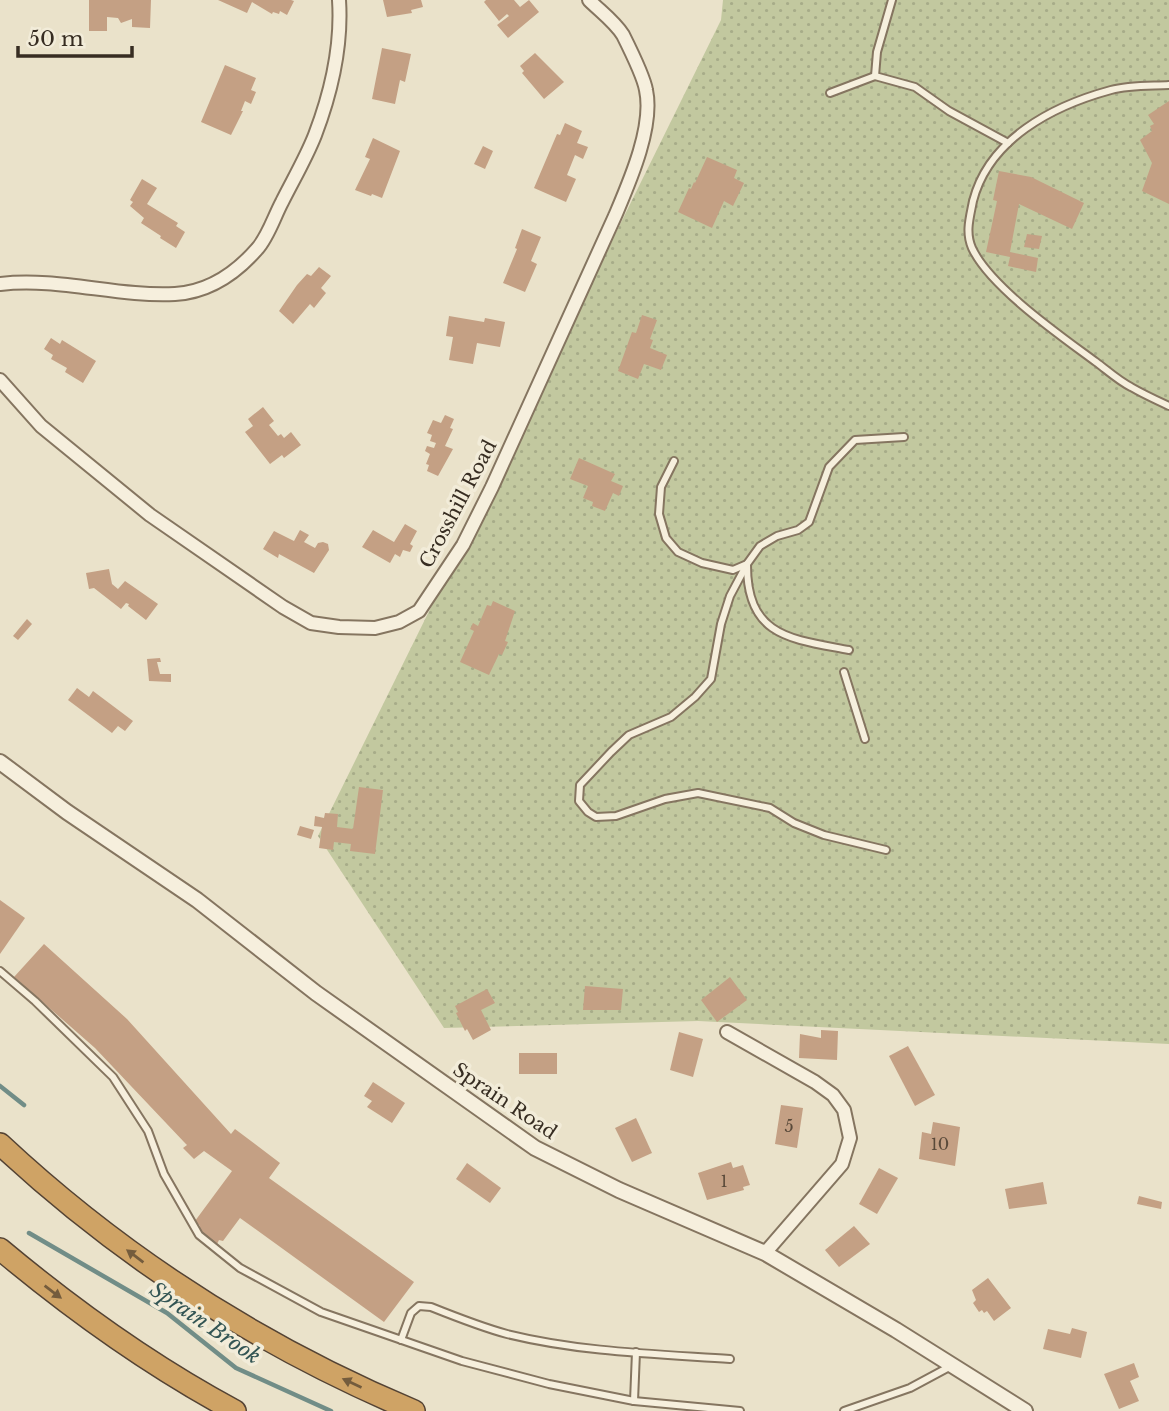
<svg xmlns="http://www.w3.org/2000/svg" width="1169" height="1411" font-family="'Libre Baskerville',serif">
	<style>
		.grass { fill: url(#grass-dots) }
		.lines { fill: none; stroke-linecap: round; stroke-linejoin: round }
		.stream { stroke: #718d87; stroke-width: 4.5 }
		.building { fill: #c4a084 }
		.service-casing { stroke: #857560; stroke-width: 10 }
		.minor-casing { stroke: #857560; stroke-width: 16 }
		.tertiary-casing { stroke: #857560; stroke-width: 18 }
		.motorway-casing { stroke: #544334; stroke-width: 24 }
		.service { stroke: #f6efdd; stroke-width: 6 }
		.minor { stroke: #f6efdd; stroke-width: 12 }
		.tertiary { stroke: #f6efdd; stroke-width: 14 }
		.motorway { stroke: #cfa365; stroke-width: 21 }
		.oneway { fill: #745c3d }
		.labels { text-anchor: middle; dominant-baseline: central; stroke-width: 7; stroke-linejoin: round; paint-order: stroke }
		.number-label { font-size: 16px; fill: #5a4a3a }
		.street-label { font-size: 19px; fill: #372d22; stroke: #f2ecd9 }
		.water-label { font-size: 21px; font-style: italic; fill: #335554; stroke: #f2ecd9 }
	</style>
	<defs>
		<pattern id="grass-dots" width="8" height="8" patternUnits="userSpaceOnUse" patternTransform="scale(1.75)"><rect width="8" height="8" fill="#c2c89f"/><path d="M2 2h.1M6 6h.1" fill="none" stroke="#a7ac89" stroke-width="1.8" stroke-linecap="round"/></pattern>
	</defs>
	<rect width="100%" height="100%" fill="#eae2ca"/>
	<polygon class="grass" points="723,0 1169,0 1169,1044 698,1021 444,1028 318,836 721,20"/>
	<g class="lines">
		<g class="stream">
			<polyline points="0,1086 24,1105"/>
			<polyline points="29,1233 167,1313 236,1368 331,1411"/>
		</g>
	</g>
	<g class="building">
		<polygon points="89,0 151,0 150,28 132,27 132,19 121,23 118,18 107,17 107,31 89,31"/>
		<polygon points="218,0 291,0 294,1 287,15 280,11 279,14 273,12 272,14 252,2 247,13"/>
		<polygon points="383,0 421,0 423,7 411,10 412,13 387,17"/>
		<polygon points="486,0 514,0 520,7 529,0 539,12 508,38 497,25 509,16 507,14 499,21 484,2"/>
		<polygon points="382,48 411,54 405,82 400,80 395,104 372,99"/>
		<polygon points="535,53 564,82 544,99 522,73 524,71 520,66"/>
		<polygon points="225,65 256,78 251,90 256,92 251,104 245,101 241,111 243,111 231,135 201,122"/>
		<polygon points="1169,101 1169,204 1142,191 1152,163 1140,140 1152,131 1150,126 1154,124 1148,115"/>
		<polygon points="565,123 582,131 577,143 588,147 583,159 575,155 567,175 576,179 566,202 534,188 557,134 560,135"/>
		<polygon points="373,138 400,151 382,198 372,194 371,196 355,190 370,159 365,157"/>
		<polygon points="483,146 493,151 485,169 474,164"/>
		<polygon points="707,157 737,170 734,178 744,183 733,206 724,201 712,228 678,212 689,188 691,189 694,182 695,183"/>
		<polygon points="999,171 1031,177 1084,203 1072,229 1019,204 1010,252 1038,258 1036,272 1008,266 1010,257 986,252 997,201 993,200"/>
		<polygon points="142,179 157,188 147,204 178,223 176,226 185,232 176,248 160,238 161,236 141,223 144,218 130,206 133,202 130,200"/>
		<polygon points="522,229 541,237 531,261 537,264 525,292 503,283 517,249 515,248"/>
		<polygon points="1027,234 1042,236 1039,249 1024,247"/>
		<polygon points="319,267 331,276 321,288 326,293 314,308 310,304 293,324 279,311 297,285 307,274 311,276"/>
		<polygon points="642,315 657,320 650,339 653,340 650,348 667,355 661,370 644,364 638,379 618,371 632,332 636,333"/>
		<polygon points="449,316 484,322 485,318 505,322 500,347 477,343 473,364 449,360 453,337 446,336"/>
		<polygon points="51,338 60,344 62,340 96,361 83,383 65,372 67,368 51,359 53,355 44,349"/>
		<polygon points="263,407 274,421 269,425 278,436 281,434 284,438 291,432 301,445 284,458 282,455 270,464 245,432 253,426 248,419"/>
		<polygon points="445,415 454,419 450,428 453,429 445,446 453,449 438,476 427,471 429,465 426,464 430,454 425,451 427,446 434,448 436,443 430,441 432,435 427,433 433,420 441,423"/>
		<polygon points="579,458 615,474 611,481 623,486 619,496 613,493 605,511 592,506 593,502 583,498 588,486 570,479"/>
		<polygon points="405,524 417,531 410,544 413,546 410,552 403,550 400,557 395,554 390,563 362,547 373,530 394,542"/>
		<polygon points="300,530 309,535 304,542 315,548 318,543 323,542 328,544 329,550 314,573 279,554 278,558 263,549 274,531 294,541"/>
		<polygon points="109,569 112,584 118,589 125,581 158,604 146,620 128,606 129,604 126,603 121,609 94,588 89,589 86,573"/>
		<polygon points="493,601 515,611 505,641 508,642 502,655 499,654 489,675 460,662 474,631 470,629 473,623 478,626 487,605 491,606"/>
		<polygon points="27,619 32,624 18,640 13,636"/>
		<polygon points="160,658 161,662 157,662 160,674 171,674 171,682 149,681 147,659"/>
		<polygon points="77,688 89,697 93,691 133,721 125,731 118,726 112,733 68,700"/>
		<polygon points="359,787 383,790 375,854 350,851 351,844 334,842 333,850 319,848 322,827 314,826 315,816 324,818 325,813 338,814 337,827 353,829"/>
		<polygon points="300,826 314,830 311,839 297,835"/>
		<polygon points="0,900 25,918 0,954"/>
		<polygon points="44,944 127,1019 231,1134 235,1129 280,1163 269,1178 414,1282 384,1322 240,1218 223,1241 219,1240 217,1244 198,1230 200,1226 195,1221 232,1171 204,1151 194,1159 183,1148 187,1145 184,1142 95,1048 14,977"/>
		<polygon points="730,977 747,1000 717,1022 701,1000"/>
		<polygon points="585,986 623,989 621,1010 583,1010"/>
		<polygon points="487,989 495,1003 481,1010 491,1030 473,1040 467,1029 465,1031 456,1013 458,1012 455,1006"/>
		<polygon points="821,1030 838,1031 837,1060 799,1058 800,1034 821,1038"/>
		<polygon points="679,1032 703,1039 693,1077 670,1070"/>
		<polygon points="908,1046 935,1095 915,1106 889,1056"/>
		<rect x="519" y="1053" width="38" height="21"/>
		<polygon points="373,1082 405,1103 392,1123 367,1107 372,1101 364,1096"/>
		<polygon points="781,1105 803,1108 797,1148 775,1144"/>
		<polygon points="636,1118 652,1153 632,1162 615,1128"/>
		<polygon points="933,1122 960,1127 955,1166 919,1159 922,1132 931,1134"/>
		<polygon points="731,1162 733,1168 743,1165 750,1185 743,1187 744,1190 707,1200 698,1173"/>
		<polygon points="467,1163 501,1188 490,1203 456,1179"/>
		<polygon points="879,1168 898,1178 877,1214 859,1204"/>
		<polygon points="1043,1182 1047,1204 1009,1209 1005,1189"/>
		<polygon points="1139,1196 1162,1202 1161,1209 1137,1204"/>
		<polygon points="854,1226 870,1244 839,1267 825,1250"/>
		<polygon points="988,1278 1011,1308 994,1321 987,1311 984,1313 982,1310 979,1312 973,1303 976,1300 972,1290"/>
		<polygon points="1072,1328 1087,1332 1081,1358 1043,1349 1048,1329 1070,1334"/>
		<polygon points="1134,1363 1139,1377 1130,1381 1139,1401 1119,1409 1104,1374"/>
	</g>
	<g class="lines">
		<defs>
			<g id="service">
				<polyline points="892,0 877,52 875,76 915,87 949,111 1008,143"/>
				<path d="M1169,85C1150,86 1129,85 1111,90C1052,106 989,139 973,201C970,217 965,232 972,248C990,287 1061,336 1096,362C1108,371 1119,381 1131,387C1143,394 1156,400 1169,406"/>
				<polyline points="830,93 875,76"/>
				<polyline points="674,461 661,487 659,514 666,538 678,552 702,563 733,570 747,564 760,546 777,536 798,530 809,522 829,467 855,440 904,437"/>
				<polyline points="747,564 730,596 721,624 711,679 695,697 671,717 629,735 611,752 580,785 579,801 588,812 596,817 616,816 665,799 698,793 770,808 794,823 824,835 886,850"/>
				<path d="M747,565C747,637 791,639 849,650"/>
				<polyline points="844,672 865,739"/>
				<polyline points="0,971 35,1001 113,1077 148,1131 164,1174 199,1235 240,1268 321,1312 462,1361 549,1384 634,1401 740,1411"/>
				<path d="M401,1340L411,1313L419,1306L431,1307C456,1317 481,1327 507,1334C580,1352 656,1354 730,1359"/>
				<polyline points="634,1401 636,1352"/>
				<polyline points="844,1411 910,1388 951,1366"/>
			</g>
			<g id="minor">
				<path d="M0,284C58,277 117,297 175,294C208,292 236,273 257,249C268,237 274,217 282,202C293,180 306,158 315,135C331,93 342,45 339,0"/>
				<path d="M0,380L41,426L150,515L283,607L311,623L339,627L375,628L399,622L419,611L463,545L492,487L615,216C629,183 654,127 646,90C644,78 629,47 623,35C615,22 600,11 589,0"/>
				<polyline points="727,1032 815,1082 833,1095 844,1110 850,1138 842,1164 765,1253"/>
			</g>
			<polyline id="tertiary" points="0,762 67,812 197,900 316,993 535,1148 619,1190 765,1253 896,1330 1025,1411"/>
			<g id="motorway">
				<path d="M0,1144C121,1257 262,1347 414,1411"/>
				<path d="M0,1249C73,1310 151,1366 235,1411"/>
			</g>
		</defs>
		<use href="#service" class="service-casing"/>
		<use href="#minor" class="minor-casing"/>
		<use href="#tertiary" class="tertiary-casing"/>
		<use href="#motorway" class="motorway-casing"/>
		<use href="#service" class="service"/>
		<use href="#minor" class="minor"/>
		<use href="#tertiary" class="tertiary"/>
		<use href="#motorway" class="motorway"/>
	</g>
	<defs><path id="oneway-solid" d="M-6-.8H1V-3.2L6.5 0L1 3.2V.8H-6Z" transform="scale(1.75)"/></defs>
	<g class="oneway">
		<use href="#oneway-solid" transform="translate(135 1256) rotate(-143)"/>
		<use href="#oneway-solid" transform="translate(53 1292) rotate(37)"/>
		<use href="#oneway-solid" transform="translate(352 1383) rotate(-155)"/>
	</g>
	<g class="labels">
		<g class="number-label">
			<text x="789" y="1126">5</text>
			<text x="940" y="1144">10</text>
			<text x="724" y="1181">1</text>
		</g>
		<g class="street-label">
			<text transform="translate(458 504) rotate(-62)">Crosshill Road</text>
			<text transform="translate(505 1101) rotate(34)">Sprain Road</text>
		</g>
		<g class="water-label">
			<text transform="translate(205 1323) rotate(34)">Sprain Brook</text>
		</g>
	</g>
	<path d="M18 46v10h114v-10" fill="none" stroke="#372d22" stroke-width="3.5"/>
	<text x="28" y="46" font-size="21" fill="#372d22" stroke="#f2ecd9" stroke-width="5" paint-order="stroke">50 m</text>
</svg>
